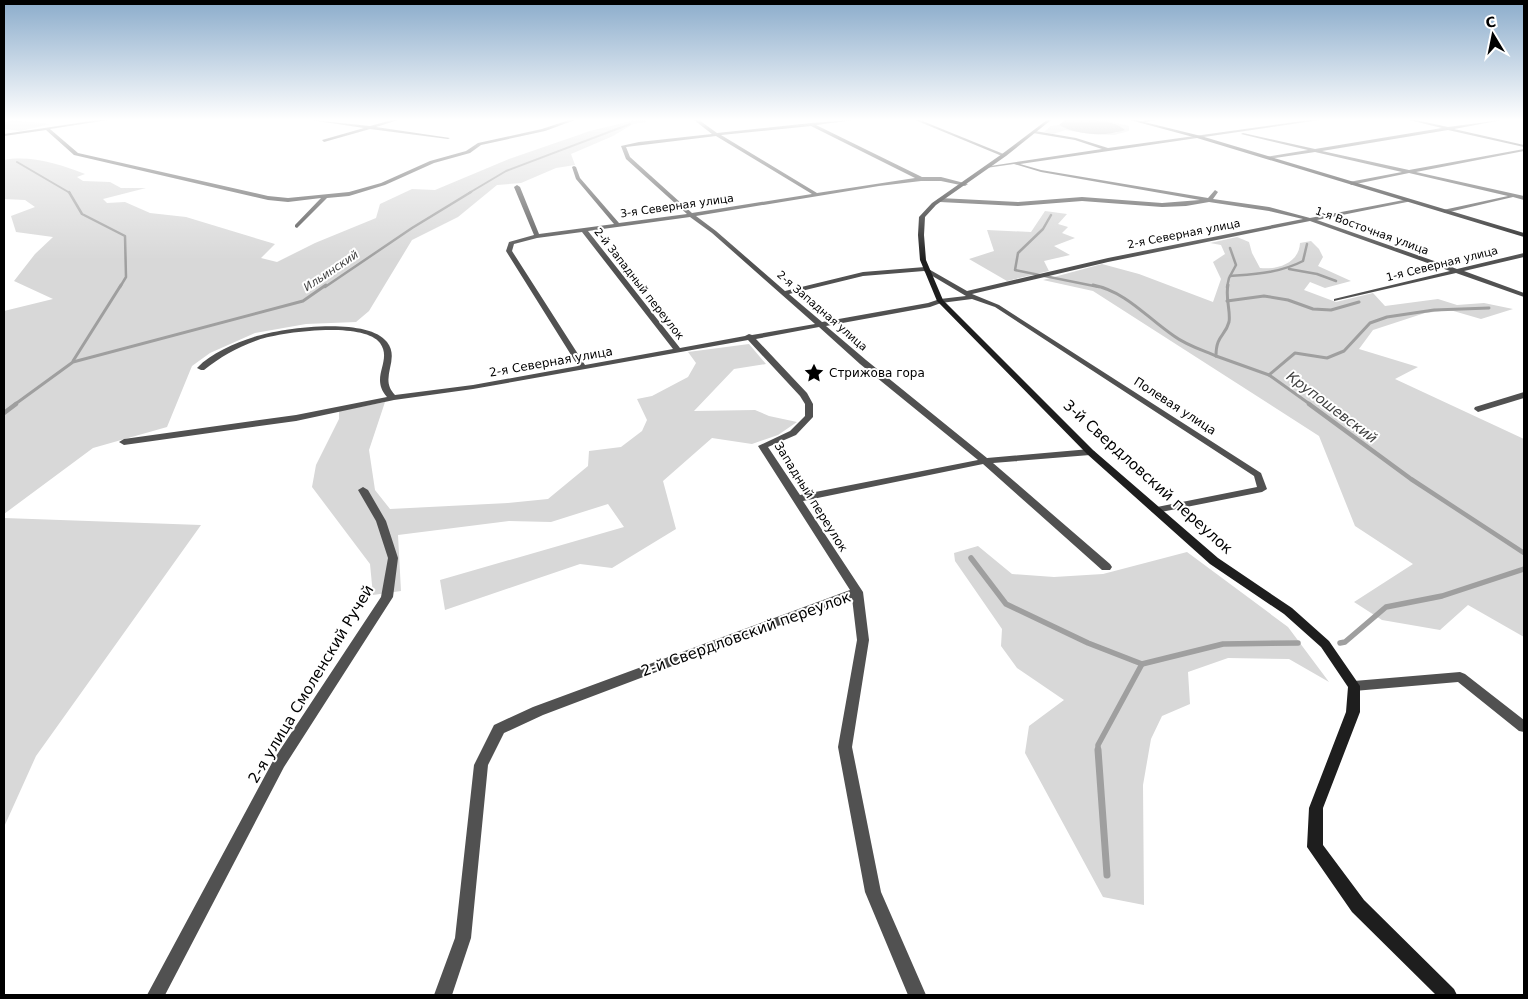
<svg xmlns="http://www.w3.org/2000/svg" width="1528" height="999" font-family="'DejaVu Sans',sans-serif">
	<style>
		.green { fill: #d8d8d8 }
		.water { fill: #9f9f9f }
		.lines { fill: none; stroke-linecap: round; stroke-linejoin: round }
		.stream-far5 { stroke: #9f9f9f; stroke-width: 2 }
		.stream-far4 { stroke: #9f9f9f; stroke-width: 2.5 }
		.stream-far3 { stroke: #9f9f9f; stroke-width: 3 }
		.stream-far2 { stroke: #9f9f9f; stroke-width: 4.5 }
		.stream-far1 { stroke: #9f9f9f; stroke-width: 5.5 }
		.stream { stroke: #9f9f9f; stroke-width: 7 }
		.street { fill: #515151; fill-rule: evenodd }
		.secondary { fill: #1e1e1e; fill-rule: evenodd }
		.labels { text-anchor: middle; dominant-baseline: central; stroke-width: 4; stroke-linejoin: round; paint-order: stroke }
		.far-street-label { font-size: 11px; fill: #000; stroke: #fff }
		.far-water-label { font-size: 11px; font-style: italic; fill: #404040; stroke: #fff }
		.street-label { font-size: 12px; fill: #000; stroke: #fff }
		.poi-label { font-size: 12px; fill: #000; stroke: #fff; text-anchor: start }
		.water-label { font-size: 14px; font-style: italic; fill: #404040; stroke: #fff }
		.near-street-label { font-size: 15px; fill: #000; stroke: #fff }
	</style>
	<rect width="100%" height="100%" fill="#fff"/>
	<g class="green">
		<polygon points="12,120 50,124 21,131 4,129 4,122"/>
		<path d="M635,120H645L646,122L633,124L613,136L571,154L575,165L556,168L521,183L497,185L458,217L412,240L369,311L356,322L306,324L255,333L210,353L192,366L167,427L93,448L4,514V311L53,299L14,281L35,254L53,237L16,232L11,216L35,207L25,200L4,199V160C30,155 60,164 85,174L77,177L83,181L110,182L121,188H146L103,199L107,203L125,202L150,213L186,217L275,244L261,258L277,262L315,243L376,218L380,204L412,189L435,190L509,159L590,131Z"/>
		<polygon points="1098,120 1110,120 1108,121 1129,126 1129,131 1114,135 1091,134 1065,130 1053,134 1044,132 1051,126 1059,125 1085,132 1117,133 1114,123"/>
		<polygon points="1045,211 1067,214 1058,224 1068,227 1062,233 1075,238 1054,246 1070,255 1044,261 1049,271 1007,281 969,259 994,251 987,230 1031,232"/>
		<path d="M1237,237L1249,242L1252,253L1260,268C1278,270 1299,263 1300,243L1311,241L1319,249L1323,257L1318,266L1351,281L1325,288L1310,282L1304,290L1336,302L1373,293L1385,306L1438,299L1457,305L1484,303L1513,309L1481,319L1450,310L1425,313L1373,330L1359,349L1418,367L1395,379L1524,439V637L1468,605L1440,630L1382,620L1354,602L1413,564L1355,526L1319,436L1093,291L1043,280L1102,264L1139,274L1213,302L1221,279L1213,262L1225,254L1221,245L1210,243Z"/>
		<polygon points="749,344 766,364 734,369 694,411 755,410 769,416 797,422 778,435 752,444 712,438 663,481 676,529 612,568 580,564 445,610 440,580 624,527 608,504 551,522 509,521 398,535 401,591 373,595 370,564 312,487 316,465 339,419 339,411 385,402 369,450 375,490 390,509 508,503 548,499 588,466 589,451 621,447 642,431 647,420 637,399 652,396 688,377 696,363 688,352"/>
		<polygon points="4,518 201,525 36,756 4,827"/>
		<polygon points="978,546 1012,574 1054,577 1103,574 1187,552 1288,627 1329,682 1289,659 1228,658 1188,672 1190,704 1162,716 1151,739 1143,785 1144,905 1103,897 1025,753 1029,726 1064,700 1017,668 1001,646 1002,629 955,561 954,553"/>
	</g>
	<path class="water" d="M1065,120C1083,120 1111,117 1125,130C1106,137 1076,135 1059,125Z"/>
	<g class="lines">
		<g class="stream-far5">
			<polyline points="17,162 70,193"/>
			<polyline points="469,193 506,171 630,124"/>
		</g>
		<g class="stream-far4">
			<polyline points="69,192 82,214 125,236 126,277 120,287"/>
			<polyline points="1051,215 1043,229 1018,253 1015,270 1099,287"/>
			<polyline points="1289,269 1317,274 1336,281"/>
			<path d="M1230,276C1255,274 1280,273 1303,261L1307,244"/>
			<polyline points="325,287 412,228 471,192"/>
			<polyline points="1227,287 1229,278 1236,265 1230,248"/>
		</g>
		<g class="stream-far3">
			<path d="M1093,285C1127,292 1147,318 1174,336C1186,345 1202,350 1216,356"/>
			<path d="M1228,285C1225,297 1231,312 1229,322C1225,337 1216,335 1216,356L1269,375L1311,405"/>
			<polyline points="1227,301 1264,296 1288,300 1313,309 1331,310 1359,302"/>
			<polyline points="73,361 121,285"/>
			<polyline points="1269,375 1295,353 1327,358 1344,351 1370,323 1387,317 1434,310 1489,308"/>
			<polyline points="14,405 73,362 303,301 326,285"/>
		</g>
		<g class="stream-far2">
			<polyline points="1309,404 1411,479 1524,553"/>
			<polyline points="4,413 16,404"/>
		</g>
		<g class="stream-far1">
			<polyline points="971,558 1006,604 1088,643 1142,664"/>
			<polyline points="1340,643 1345,642 1386,607 1442,596 1524,569"/>
			<polyline points="1098,752 1098,745 1142,664 1223,644 1298,643"/>
		</g>
		<polyline class="stream" points="1098,750 1107,875"/>
		<g class="street">
			<polygon points="98,120 108,120 50,129 78,153 268,196 288,198 349,192 381,183 430,161 466,151 478,143 542,129 569,120 575,120 545,131 481,145 470,153 434,163 385,185 349,196 327,198 297,228 295,227 295,225 321,198 288,202 268,200 74,155 46,130 4,136 4,134"/>
			<polygon points="311,120 370,126 392,120 398,120 376,127 450,138 448,139 370,129 324,142 322,140 364,128"/>
			<path d="M694,120H699L717,133L811,123L854,120L816,125L922,177H941L968,184L965,186L941,181H921L879,186L696,216L716,231L785,291L863,272L925,267L967,291L1108,258L1303,219L1269,211L1209,202L1186,206L1162,207L1082,201L1018,206L940,202L937,200L940,198L1018,202L1082,197L1162,203L1200,200L1041,172L1014,164L986,168L984,167L1102,149L1075,140L1033,133L1035,131L1076,138L1108,148L1310,120H1320L1020,164L1041,170L1208,198L1215,190L1218,192L1213,199L1269,207L1310,218L1409,199V201L1407,202L1317,220L1457,269L1524,253V257L1464,271L1524,293V297L1456,273L1334,301V299L1450,271L1310,221L1108,262L972,294L999,305L1261,473L1267,489L1262,492L1156,513L1152,512L1151,510L1152,508L1257,487L1254,476L995,307L972,299L941,303L930,307L826,326L866,360L987,458L1090,449L1095,452L1090,455L993,463L1110,564L1112,567L1110,570H1102L983,464L803,501L863,592L869,640L852,747L881,892L926,995H908L865,892L838,747L857,640L852,598L543,715L504,733L488,765L471,938L452,995H434L455,938L474,765L494,725L533,707L850,590L758,446L790,431L805,416V404L800,396L748,340L473,389L394,400L296,421L124,445L119,442L124,439L296,415L387,397C369,377 393,361 380,343C363,321 281,332 258,340C238,347 220,357 204,370H201L197,368C211,353 235,343 254,337C281,328 367,316 387,342C401,360 378,378 395,395L473,385L578,366L506,251L509,242L534,235L514,187L517,185L520,187L539,234L614,224L576,179L572,167L574,166L576,167L580,178L619,223L687,214L626,159L621,146L639,142L712,134ZM811,126L915,178L817,193L721,135ZM716,136L812,194L692,213L630,157L626,147ZM690,217L712,233L815,324L752,335L749,334L745,336L680,348L588,231ZM582,232L673,349L585,365L512,251L514,244L537,238ZM924,271L966,296L940,299L928,303L822,322L789,294L863,276ZM819,327L860,364L978,460L800,495L768,447L796,435L813,417V404L807,393L756,339Z"/>
			<polygon points="915,120 920,120 1006,155 1002,156"/>
			<polygon points="1147,120 1156,120 1141,123 1139,122"/>
			<polygon points="1409,120 1416,120 1448,127 1502,120 1454,129 1524,145 1524,147 1448,130 1322,151 1409,170 1524,149 1524,151 1416,172 1524,196 1524,200 1513,197 1445,213 1442,211 1443,210 1508,196 1409,173 1351,185 1349,182 1402,172 1315,152 1268,159 1266,157 1308,150 1241,134 1243,133 1315,149 1442,128"/>
			<polygon points="1524,392 1524,398 1478,412 1474,409 1475,407"/>
			<polygon points="363,487 368,490 386,521 398,558 393,597 284,767 165,995 147,995 274,759 381,597 388,558 376,521 358,490"/>
			<polygon points="1460,672 1465,674 1524,720 1524,732 1519,731 1458,682 1354,691 1349,690 1348,686 1349,682 1354,681"/>
		</g>
		<g class="secondary">
			<polygon points="1047,120 1051,120 1006,156 936,205 925,217 924,235 926,260 943,300 1093,450 1218,558 1292,608 1329,641 1360,686 1360,712 1323,808 1323,845 1364,900 1454,989 1457,995 1436,995 1352,912 1307,847 1309,808 1346,712 1348,687 1321,647 1284,614 1210,564 1087,454 937,301 920,260 918,235 919,217 932,203 1002,154"/>
			<polygon points="1130,120 1136,120 1201,136 1524,233 1524,237 1197,138"/>
		</g>
	</g>
	<linearGradient id="sky" x2="0" y2="1"><stop stop-color="#8baccb"/><stop offset="0.46" stop-color="#fff"/><stop offset="1" stop-color="#fff" stop-opacity="0"/></linearGradient>
	<rect width="1528" height="260" fill="url(#sky)"/>
	<defs>
		<symbol id="sight-bare" viewBox="-9 -9 18 18"><path d="M0-6L1.8-2.2L6-1.7L2.9 1.2L3.7 5.4L0 3.3L-3.7 5.4L-2.9 1.2L-6-1.7L-1.8-2.2Z" fill="#000" stroke="#fff" stroke-width="2.5" paint-order="stroke"/></symbol>
	</defs>
	<g fill-rule="evenodd">
		<use href="#sight-bare" x="800" y="359" width="28" height="28"/>
	</g>
	<g class="labels">
		<g class="far-street-label">
			<text transform="translate(677 206) rotate(-8)">3-я Северная улица</text>
			<text transform="translate(1372 231) rotate(20)">1-я Восточная улица</text>
			<text transform="translate(1184 234) rotate(-11)">2-я Северная улица</text>
			<text transform="translate(1442 264) rotate(-14)">1-я Северная улица</text>
			<text transform="translate(639 284) rotate(52)">2-й Западный переулок</text>
			<text transform="translate(822 311) rotate(41)">2-я Западная улица</text>
		</g>
		<g class="far-water-label">
			<text transform="translate(331 271) rotate(-34)">Ильинский</text>
		</g>
		<g class="street-label">
			<text transform="translate(551 362) rotate(-10)">2-я Северная улица</text>
			<text transform="translate(1175 406) rotate(33)">Полевая улица</text>
			<text transform="translate(811 497) rotate(58)">Западный переулок</text>
		</g>
		<g class="poi-label">
			<text x="829" y="373">Стрижова гора</text>
		</g>
		<g class="water-label">
			<text transform="translate(1332 407) rotate(37)">Крупошевский</text>
		</g>
		<g class="near-street-label">
			<text transform="translate(1148 477) rotate(42)">3-й Свердловский переулок</text>
			<text transform="translate(746 634) rotate(-20)">2-й Свердловский переулок</text>
			<text transform="translate(311 684) rotate(-59)">2-я улица Смоленский Ручей</text>
		</g>
	</g>
	<rect width="1528" height="999" fill="none" stroke="#000000" stroke-width="10"/>
	<g transform="translate(1493 35) rotate(350)" stroke="#ffffff" stroke-width="4" paint-order="stroke">
	<path d="M0-4L9 19L0 12L-9 19Z" fill="#000000"/>
	<text y="-8" font-size="14" font-weight="bold" text-anchor="middle" fill="#000000">С</text>
	</g>
</svg>
